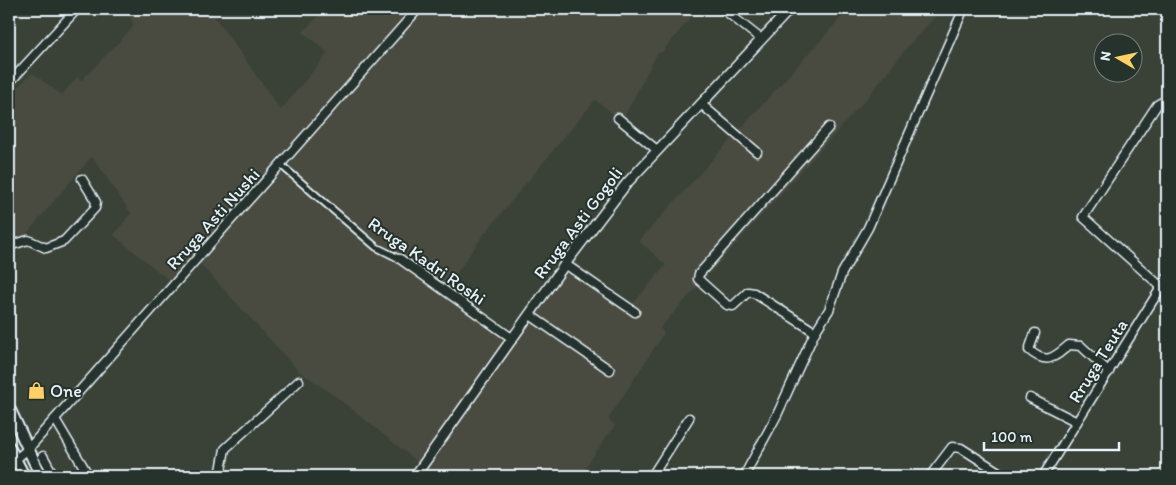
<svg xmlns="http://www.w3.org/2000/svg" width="1176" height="485" font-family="Itim,sans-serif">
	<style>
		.built { fill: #484c40 }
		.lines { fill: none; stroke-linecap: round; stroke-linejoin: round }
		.pedestrian-casing { stroke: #e8f1f8; stroke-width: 9 }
		.minor-casing { stroke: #e8f1f8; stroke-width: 11 }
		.tertiary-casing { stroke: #e8f1f8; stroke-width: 12 }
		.secondary-casing { stroke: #e8f1f8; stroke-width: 14 }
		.pedestrian { stroke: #26332d; stroke-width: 5.5 }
		.minor { stroke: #26332d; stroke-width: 8 }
		.tertiary { stroke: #26332d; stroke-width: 9 }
		.secondary { stroke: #26332d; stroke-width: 10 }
		.labels { text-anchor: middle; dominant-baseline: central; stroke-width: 4; stroke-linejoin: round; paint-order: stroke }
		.street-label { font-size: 18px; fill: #e8f1f8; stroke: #26332d }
		.poi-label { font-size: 18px; fill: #e8f1f8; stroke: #26332d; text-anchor: start }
	</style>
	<rect width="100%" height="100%" fill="#3a4238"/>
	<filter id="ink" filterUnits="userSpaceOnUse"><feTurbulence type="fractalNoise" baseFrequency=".02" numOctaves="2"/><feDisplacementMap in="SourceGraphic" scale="10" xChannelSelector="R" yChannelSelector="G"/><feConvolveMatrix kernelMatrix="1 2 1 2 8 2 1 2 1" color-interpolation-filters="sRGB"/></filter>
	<g filter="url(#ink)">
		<polygon class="built" points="141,9 152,17 164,9 209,9 281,110 328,53 303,32 325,9 698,9 661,53 658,52 622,120 595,100 484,234 446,288 519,337 575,261 631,306 666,265 639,241 849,9 942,9 908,46 867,98 660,328 664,333 608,419 615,425 579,476 424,476 428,470 338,398 299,371 194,257 171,282 114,235 131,213 92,156 22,239 9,244 9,96 32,73 62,95 77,77 81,81 134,26 130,17"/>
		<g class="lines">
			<defs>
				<polyline id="pedestrian" points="281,165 376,247 400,259"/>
				<g id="minor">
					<polyline points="723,9 761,39"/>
					<polyline points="9,83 77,9"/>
					<polyline points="701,104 757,152"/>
					<polyline points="1167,106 1162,102 1157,105 1083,217 1167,292"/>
					<polyline points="618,118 657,150"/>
					<polyline points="9,246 28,240 46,248 64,241 95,208 96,202 82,179"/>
					<polyline points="400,259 513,339"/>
					<polyline points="565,264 635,312"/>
					<polyline points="530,315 610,370"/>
					<polyline points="815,332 754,293 748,292 733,306 727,305 698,279 699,274 829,127"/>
					<path d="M1035,333L1029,350C1046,365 1054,358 1069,345L1081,346L1109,372"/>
					<polyline points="1030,398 1077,422"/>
					<polyline points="55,419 89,476"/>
					<polyline points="43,456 54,476"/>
					<polyline points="9,465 29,448 418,9"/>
					<polyline points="220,476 225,449 299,381"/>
					<polyline points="652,476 689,418"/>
					<polyline points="744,476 777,415 815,332 829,310 842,273 868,228 961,15 962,9"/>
					<polyline points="930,476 952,447 961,448 1005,476"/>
					<polyline points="1043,476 1167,278"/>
				</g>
				<polyline id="tertiary" points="415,476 565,264 627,183 790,9"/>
				<g id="secondary">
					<polyline points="9,408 41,476"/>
					<polyline points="9,447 24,476"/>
				</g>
			</defs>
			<use href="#pedestrian" class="pedestrian-casing"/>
			<use href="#minor" class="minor-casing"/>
			<use href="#tertiary" class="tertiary-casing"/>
			<use href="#secondary" class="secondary-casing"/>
			<use href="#pedestrian" class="pedestrian"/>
			<use href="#minor" class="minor"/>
			<use href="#tertiary" class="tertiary"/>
			<use href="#secondary" class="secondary"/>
		</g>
	</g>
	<defs>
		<symbol id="shop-bare" viewBox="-9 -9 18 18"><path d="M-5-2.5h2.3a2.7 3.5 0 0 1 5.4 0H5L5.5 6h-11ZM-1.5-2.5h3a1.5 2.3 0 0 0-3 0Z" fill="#ffd166" stroke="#26332d" stroke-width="2.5" paint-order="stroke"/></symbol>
	</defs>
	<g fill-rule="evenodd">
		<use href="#shop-bare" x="24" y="378" width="25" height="25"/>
	</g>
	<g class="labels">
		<g class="street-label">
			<text transform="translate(213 219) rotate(-48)">Rruga Asti Nushi</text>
			<text transform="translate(578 223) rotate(-53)">Rruga Asti Gogoli</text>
			<text transform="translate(427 261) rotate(35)">Rruga Kadri Roshi</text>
			<text transform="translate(1098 361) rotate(-58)">Rruga Teuta</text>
		</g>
		<g class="poi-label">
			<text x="50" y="391">One</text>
		</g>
	</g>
	<rect width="1176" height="485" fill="none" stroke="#26332d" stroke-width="30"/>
	<rect x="15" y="15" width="1146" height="455" fill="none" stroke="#e8f1f8" stroke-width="2" filter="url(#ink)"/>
	<g transform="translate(1118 58) rotate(279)"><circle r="24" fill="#26332d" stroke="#747f7e"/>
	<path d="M0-4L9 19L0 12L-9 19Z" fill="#ffd166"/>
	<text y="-8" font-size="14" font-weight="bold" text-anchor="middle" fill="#e8f1f8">N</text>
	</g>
	<path d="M984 442v8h135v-8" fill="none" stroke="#e8f1f8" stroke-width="2.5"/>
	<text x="991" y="442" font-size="15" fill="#e8f1f8" stroke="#26332d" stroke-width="4" paint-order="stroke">100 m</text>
</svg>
